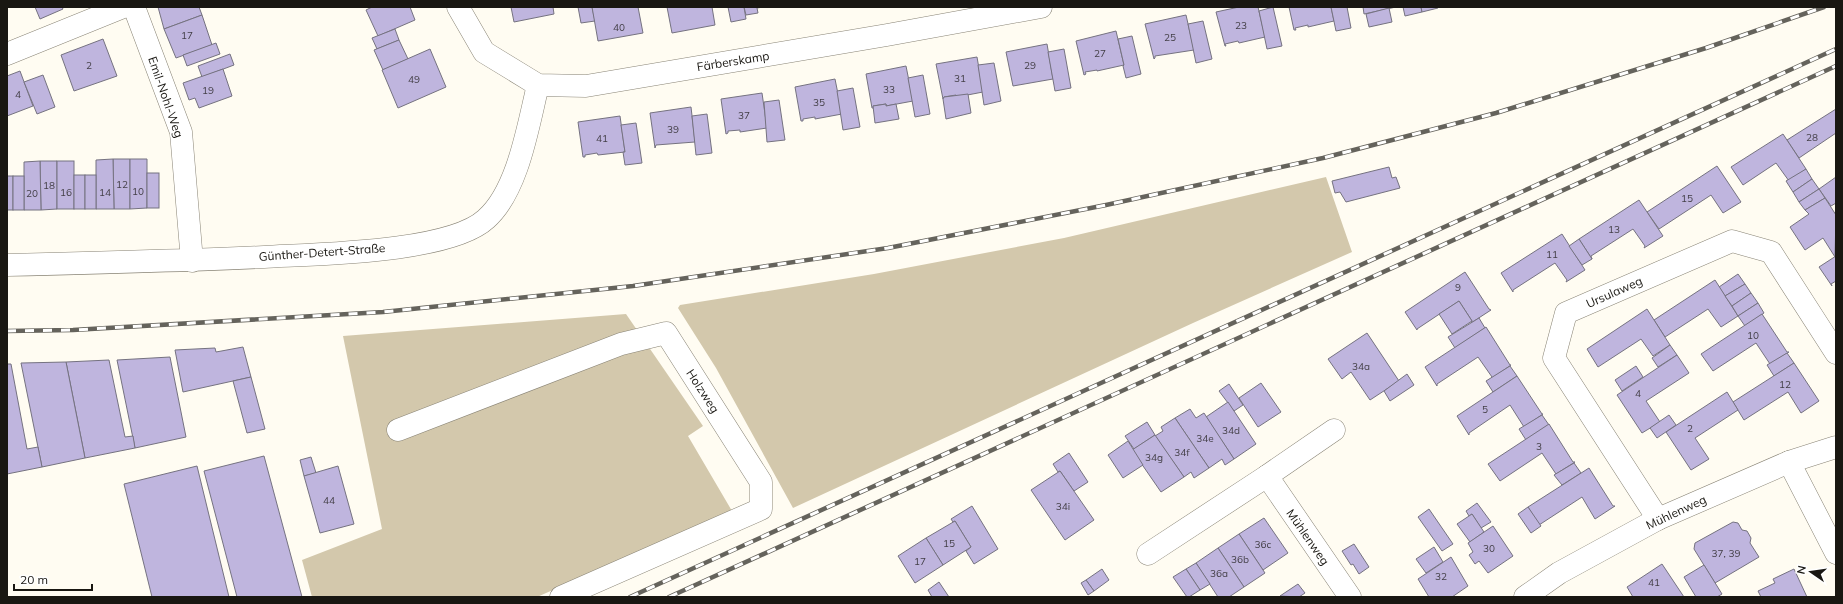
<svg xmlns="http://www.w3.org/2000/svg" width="1843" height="604" font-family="Mulish,sans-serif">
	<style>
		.green { fill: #d3c8ac }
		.building { fill: #bfb5de; stroke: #757280 }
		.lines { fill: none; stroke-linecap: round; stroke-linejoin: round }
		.minor-casing { stroke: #898476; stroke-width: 23 }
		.minor { stroke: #fff; stroke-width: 22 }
		.rail-casing { stroke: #65635c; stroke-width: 4.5 }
		.rail { stroke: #fff; stroke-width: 3; stroke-dasharray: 9; stroke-linecap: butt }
		.labels { text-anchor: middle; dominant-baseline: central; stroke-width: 3; stroke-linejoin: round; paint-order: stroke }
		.number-label { font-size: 10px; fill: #423e45 }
		.street-label { font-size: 12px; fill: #191712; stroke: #fff }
	</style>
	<rect width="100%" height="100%" fill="#fffcf2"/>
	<g class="green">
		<polygon points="1326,177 1352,252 1193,323 793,508 716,368 678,308 680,305 874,274 1064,238"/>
		<polygon points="626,314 703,426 688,436 732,511 537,597 312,597 302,560 382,529 343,336"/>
	</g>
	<g class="building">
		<polygon points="35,7 62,7 63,9 40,19"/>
		<polygon points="158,7 199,7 202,15 164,29"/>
		<polygon points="372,7 410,7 415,20 378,36 366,10"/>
		<polygon points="511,7 553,7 554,14 514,22"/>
		<polygon points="578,7 592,7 595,21 581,23"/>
		<polygon points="592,7 638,7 643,33 598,41"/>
		<polygon points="667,7 712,7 715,25 672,33"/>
		<polygon points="728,7 744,7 746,19 731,22"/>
		<polygon points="744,7 763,7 757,8 758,13 746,15"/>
		<polygon points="1239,7 1258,7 1265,37 1239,43 1238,41 1225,44 1226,46 1225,46 1216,12"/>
		<polygon points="1273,7 1282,46 1267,49 1259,11"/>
		<polygon points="1289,7 1331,7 1334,21 1308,27 1308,25 1295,28 1296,30 1294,30"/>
		<polygon points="1331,7 1347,7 1351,28 1336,31"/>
		<polygon points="1363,7 1396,7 1364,14"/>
		<polygon points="1403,7 1421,7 1422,12 1405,16"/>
		<polygon points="1421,7 1437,7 1438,8 1422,12"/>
		<polygon points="1389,8 1392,22 1369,27 1366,14"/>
		<polygon points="202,15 212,45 176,58 164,29"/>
		<polygon points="1186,15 1194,50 1155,56 1155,58 1154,59 1145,24"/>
		<polygon points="1203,21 1212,59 1196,63 1188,24"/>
		<polygon points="395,29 399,40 377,49 372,38"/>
		<polygon points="1116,31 1124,65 1097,71 1097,70 1085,72 1086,74 1084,75 1076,41"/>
		<polygon points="1132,36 1141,74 1126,78 1123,66 1124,65 1118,39"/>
		<polygon points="103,39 117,76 74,91 61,55"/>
		<polygon points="399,40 408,59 383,70 374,50"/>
		<polygon points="216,43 220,54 187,66 183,55"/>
		<polygon points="1047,44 1053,79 1013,86 1006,52"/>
		<polygon points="430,49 446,87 398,108 382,70"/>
		<polygon points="1064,49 1071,88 1055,91 1048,52"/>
		<polygon points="230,54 234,65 202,77 198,66"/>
		<polygon points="977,57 983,92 957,97 956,95 944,97 943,99 936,64"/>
		<polygon points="994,63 1001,101 984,105 978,65"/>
		<polygon points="906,66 913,101 886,106 886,104 873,106 874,108 872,108 866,74"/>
		<polygon points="223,69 232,96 199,108 195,98 189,100 183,83"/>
		<polygon points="20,71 33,106 7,116 7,76"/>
		<polygon points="43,75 55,107 37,114 24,82"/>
		<polygon points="923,75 930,114 915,117 908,78"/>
		<polygon points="835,79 842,114 815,119 815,117 803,119 803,121 801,121 795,87"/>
		<polygon points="853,88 860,127 843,130 837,91"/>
		<polygon points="762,93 767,128 740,132 740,130 728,131 728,133 726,134 721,99"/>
		<polygon points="968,94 971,113 946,119 943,99 944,97"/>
		<polygon points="779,100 785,140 767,142 764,102"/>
		<polygon points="886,104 886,106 896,104 899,119 875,123 873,106"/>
		<polygon points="691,107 695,142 656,145 655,148 650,113"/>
		<polygon points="1836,109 1836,133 1799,158 1787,140"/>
		<polygon points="707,114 712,153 696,155 692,116"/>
		<polygon points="620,116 625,152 598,155 597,153 585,155 585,157 583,157 578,122"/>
		<polygon points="636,123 642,163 625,165 623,152 625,152 621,125"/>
		<polygon points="1783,134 1806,169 1789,181 1776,163 1743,185 1731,167"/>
		<polygon points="113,159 130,159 130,209 114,209"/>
		<polygon points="113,159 114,209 96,209 96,160"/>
		<polygon points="130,159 147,159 147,208 130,209"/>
		<polygon points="40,161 57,161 57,209 41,210"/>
		<polygon points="40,161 41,210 24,210 24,162"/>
		<rect x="57" y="161" width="17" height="48"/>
		<polygon points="1717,166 1741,202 1723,213 1711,195 1659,229 1647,212"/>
		<polygon points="1389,167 1392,178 1396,177 1400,188 1346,202 1340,192 1335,193 1332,181"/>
		<polygon points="1806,169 1812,179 1793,192 1786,181"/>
		<rect x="147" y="173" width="12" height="35"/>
		<rect x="74" y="175" width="11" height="34"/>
		<rect x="85" y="175" width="11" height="34"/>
		<rect x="7" y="176" width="6" height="34"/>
		<rect x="13" y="176" width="11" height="34"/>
		<polygon points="1836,177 1836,203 1831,206 1819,189"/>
		<polygon points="1812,179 1819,189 1799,202 1793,192"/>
		<polygon points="1819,189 1825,198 1805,210 1799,202"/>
		<polygon points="1825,198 1836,215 1835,257 1823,238 1805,250 1790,227 1809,214 1805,210"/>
		<polygon points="1639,200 1663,236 1644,248 1645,246 1633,229 1591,256 1592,259 1579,239"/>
		<polygon points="1562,234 1585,270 1566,282 1567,280 1555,263 1513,290 1513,292 1501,273"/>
		<polygon points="1579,239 1592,259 1582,265 1569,246"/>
		<polygon points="1836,256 1836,281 1831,284 1832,286 1819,267"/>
		<polygon points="1465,272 1489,309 1491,310 1471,323 1472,321 1459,301 1417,329 1417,330 1405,312"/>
		<polygon points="1738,274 1745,284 1725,296 1719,287"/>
		<polygon points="1715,280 1738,316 1721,327 1708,309 1665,337 1654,320"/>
		<polygon points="1745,284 1751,293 1732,306 1725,296"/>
		<polygon points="1751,293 1758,303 1738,316 1732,306"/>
		<polygon points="1459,301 1472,321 1452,334 1439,314"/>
		<polygon points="1758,303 1764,313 1745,326 1738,316"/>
		<polygon points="1647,309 1670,345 1653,356 1641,339 1598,367 1587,349"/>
		<polygon points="1762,314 1787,352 1789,352 1770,364 1756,343 1713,371 1701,354"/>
		<polygon points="1479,318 1485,328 1455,348 1448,337"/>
		<polygon points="1486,327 1510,365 1511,365 1491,379 1492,377 1478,357 1437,384 1437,386 1425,367"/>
		<polygon points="1367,333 1399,381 1370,400 1351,372 1342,379 1328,359"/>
		<polygon points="1670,345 1677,355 1658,367 1652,358"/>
		<polygon points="243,347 251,377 183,392 175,350 215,348 216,352"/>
		<polygon points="1787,353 1794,363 1774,376 1767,365"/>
		<polygon points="1677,355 1689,373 1646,401 1660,422 1642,433 1617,395"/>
		<polygon points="170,357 186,437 135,448 117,360"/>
		<polygon points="109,360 125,437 133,436 135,448 85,458 66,362"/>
		<polygon points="66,362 85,458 42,467 21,363"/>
		<polygon points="1794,363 1819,401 1801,413 1788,392 1744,420 1733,402"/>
		<polygon points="7,364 11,364 27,449 38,447 42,467 7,474"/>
		<polygon points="1510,366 1517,376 1493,392 1486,381"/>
		<polygon points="1636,366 1643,377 1622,391 1615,380"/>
		<polygon points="1407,374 1414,385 1390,401 1384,391"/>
		<polygon points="1517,376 1542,414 1543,414 1524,427 1510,405 1469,433 1469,435 1457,416"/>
		<polygon points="251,377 265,429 247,433 233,381"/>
		<polygon points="1261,383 1281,412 1258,427 1239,398"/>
		<polygon points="1229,384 1243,405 1234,411 1219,391"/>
		<polygon points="1727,392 1738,410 1695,438 1709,459 1691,470 1666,432"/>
		<polygon points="1228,402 1256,444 1234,459 1206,417"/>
		<polygon points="1190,409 1196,418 1204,413 1234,459 1225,465 1222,459 1209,468 1175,418"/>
		<polygon points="1542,415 1549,425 1526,440 1519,429"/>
		<polygon points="1669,415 1676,425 1657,438 1650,428"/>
		<polygon points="1175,418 1209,468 1194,478 1191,472 1184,477 1155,436 1163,431 1161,427"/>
		<polygon points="1147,422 1155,435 1134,449 1125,436"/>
		<polygon points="1549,424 1573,462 1575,462 1556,474 1542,453 1500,481 1488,464"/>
		<polygon points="1155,435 1184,477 1161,492 1132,450"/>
		<polygon points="1128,441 1143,465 1123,478 1108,455"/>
		<polygon points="1069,453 1088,482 1074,491 1060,471 1058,472 1053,464"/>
		<polygon points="264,456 302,597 237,597 204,471"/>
		<polygon points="311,457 316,473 304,476 300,460"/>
		<polygon points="1574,463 1581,473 1562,485 1554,475"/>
		<polygon points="197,466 229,597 152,597 124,484"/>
		<polygon points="338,466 354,524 320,533 304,476"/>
		<polygon points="1589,468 1613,506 1615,506 1595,519 1582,497 1539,525 1528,507"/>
		<polygon points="1060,471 1094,520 1065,540 1031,490"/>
		<polygon points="1477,503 1491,522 1481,528 1472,514 1469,516 1466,511"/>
		<polygon points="972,506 998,549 974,564 966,551 971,547 955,521 953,522 951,519"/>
		<polygon points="1528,507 1541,526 1531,533 1518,514"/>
		<polygon points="1429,509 1453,544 1442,551 1418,517"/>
		<polygon points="1472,514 1484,532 1470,542 1457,524"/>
		<polygon points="1264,518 1288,553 1263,570 1239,534"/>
		<polygon points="955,521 971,547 943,565 926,538"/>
		<polygon points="1733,522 1738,523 1742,530 1747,531 1751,538 1750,543 1759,557 1715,583 1694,549 1695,543"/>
		<polygon points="1493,526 1513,556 1488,573 1479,561 1475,564 1469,555 1473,552 1468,543"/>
		<polygon points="1239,534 1265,573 1244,587 1218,548"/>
		<polygon points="926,538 943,565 915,583 898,556"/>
		<polygon points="1354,544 1369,567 1359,574 1353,564 1351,565 1342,551"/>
		<polygon points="1434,547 1443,562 1426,573 1416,559"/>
		<polygon points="1218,548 1244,587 1229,597 1218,597 1196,563"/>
		<polygon points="1451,557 1468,586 1452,597 1429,597 1418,579"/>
		<polygon points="1196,563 1210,584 1200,590 1186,569"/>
		<polygon points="1662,564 1684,597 1633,597 1627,587"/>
		<polygon points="1704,565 1722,594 1717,597 1696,597 1684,577"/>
		<polygon points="1102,569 1109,580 1094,591 1086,580"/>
		<polygon points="1186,569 1200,590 1189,597 1187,597 1173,577"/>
		<polygon points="1794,569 1807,597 1761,597 1758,591 1775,583 1773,579"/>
		<polygon points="1086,580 1094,591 1088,595 1081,583"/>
		<polygon points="939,582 949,597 932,597 928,590"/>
		<polygon points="1298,584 1305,593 1299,597 1280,596"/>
	</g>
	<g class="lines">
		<defs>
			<g id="minor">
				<polyline points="134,7 181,132 192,261"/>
				<polyline points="458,7 484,52 538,85 586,86 887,35 1041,7"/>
				<polyline points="7,54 123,7"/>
				<path d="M7,265C93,263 178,261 264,257C315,254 449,253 486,219C518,191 528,126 538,85"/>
				<polyline points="398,430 621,344 666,333 761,482 761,509 561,597"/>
				<polyline points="1789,462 1836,553"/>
				<polyline points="1267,476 1334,430"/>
				<polyline points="1658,519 1554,358 1566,313 1732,241 1771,252 1836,353"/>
				<polyline points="1148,554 1267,476 1350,597"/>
				<polyline points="1525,597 1559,573 1658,519 1789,462 1836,447"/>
			</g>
		</defs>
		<use href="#minor" class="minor-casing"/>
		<use href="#minor" class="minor"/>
		<defs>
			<g id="rail">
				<polyline points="7,331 73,330 383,312 633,286 888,248 1106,205 1323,158 1496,113 1706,48 1824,7"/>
				<polyline points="630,597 1836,49"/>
				<polyline points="669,597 1836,66"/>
			</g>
		</defs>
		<use href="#rail" class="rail-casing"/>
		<use href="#rail" class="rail"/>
	</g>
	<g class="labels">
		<g class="number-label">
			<text x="1241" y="25">23</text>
			<text x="619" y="27">40</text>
			<text x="187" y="35">17</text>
			<text x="1170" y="37">25</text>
			<text x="1100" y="53">27</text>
			<text x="89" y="65">2</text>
			<text x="1030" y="65">29</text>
			<text x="960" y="78">31</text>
			<text x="414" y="79">49</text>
			<text x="889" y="89">33</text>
			<text x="208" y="90">19</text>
			<text x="18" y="94">4</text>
			<text x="819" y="102">35</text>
			<text x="744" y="115">37</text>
			<text x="673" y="129">39</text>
			<text x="1812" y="137">28</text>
			<text x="602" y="138">41</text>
			<text x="122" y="184">12</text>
			<text x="49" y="185">18</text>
			<text x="138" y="191">10</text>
			<text x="66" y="192">16</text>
			<text x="105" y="192">14</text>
			<text x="32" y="193">20</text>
			<text x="1687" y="198">15</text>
			<text x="1614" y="229">13</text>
			<text x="1552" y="254">11</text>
			<text x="1458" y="287">9</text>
			<text x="1753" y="335">10</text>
			<text x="1361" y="366">34a</text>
			<text x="1785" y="384">12</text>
			<text x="1638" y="393">4</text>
			<text x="1485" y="409">5</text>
			<text x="1690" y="428">2</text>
			<text x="1231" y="430">34d</text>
			<text x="1205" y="438">34e</text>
			<text x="1539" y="446">3</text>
			<text x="1182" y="452">34f</text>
			<text x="1154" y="457">34g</text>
			<text x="329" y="500">44</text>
			<text x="1063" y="506">34i</text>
			<text x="949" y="543">15</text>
			<text x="1263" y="544">36c</text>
			<text x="1489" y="548">30</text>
			<text x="1726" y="553">37, 39</text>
			<text x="1240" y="559">36b</text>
			<text x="920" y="561">17</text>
			<text x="1219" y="573">36a</text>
			<text x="1441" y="576">32</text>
			<text x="1654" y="582">41</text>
		</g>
		<g class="street-label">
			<text transform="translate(733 61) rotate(-9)">Färberskamp</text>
			<text transform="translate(166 97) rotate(71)">Emil-Nohl-Weg</text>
			<text transform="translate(322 252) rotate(-4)">Günther-Detert-Straße</text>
			<text transform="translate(1614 292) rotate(-24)">Ursulaweg</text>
			<text transform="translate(703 391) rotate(57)">Holzweg</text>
			<text transform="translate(1676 512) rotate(-25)">Mühlenweg</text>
			<text transform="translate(1308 537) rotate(55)">Mühlenweg</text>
		</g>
	</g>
	<rect width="1843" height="604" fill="none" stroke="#191712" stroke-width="16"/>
	<g transform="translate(1811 572) rotate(283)" stroke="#ffffff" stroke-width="3" paint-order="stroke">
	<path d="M0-3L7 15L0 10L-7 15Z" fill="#191712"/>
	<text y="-6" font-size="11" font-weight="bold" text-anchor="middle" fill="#191712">N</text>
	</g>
	<path d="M14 584v6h78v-6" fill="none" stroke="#191712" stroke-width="2"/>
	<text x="20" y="584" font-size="12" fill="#191712" stroke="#ffffff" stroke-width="3" paint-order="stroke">20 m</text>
</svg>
